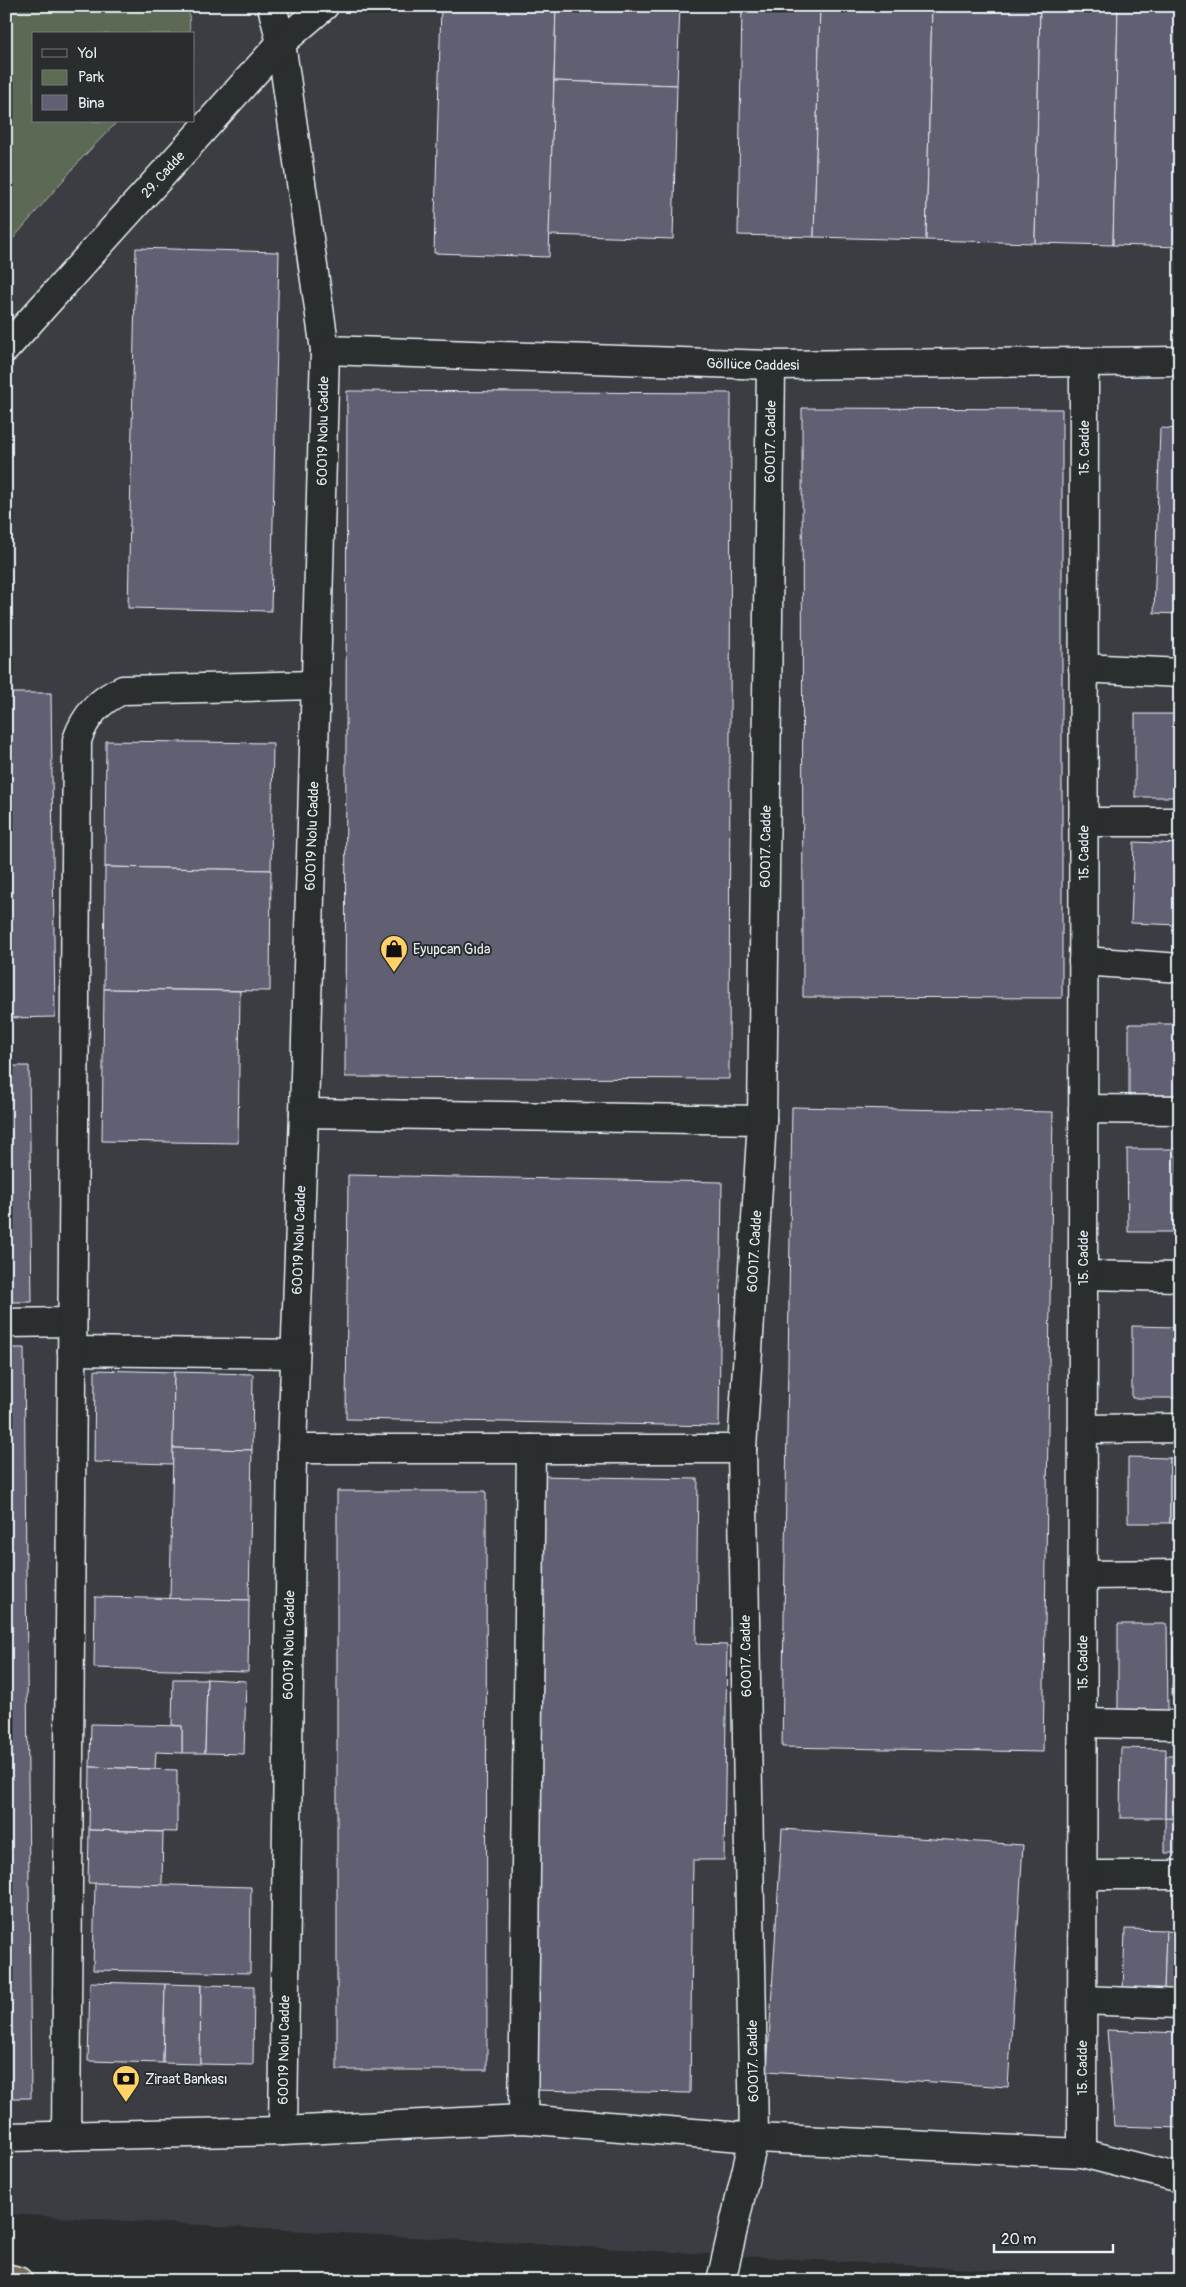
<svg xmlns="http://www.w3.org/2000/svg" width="1186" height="2287" font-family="Pangolin,sans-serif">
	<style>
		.built { fill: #3a3c42; fill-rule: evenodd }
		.green { fill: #5c6b54; stroke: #a2aea6 }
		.building { fill: #616072; stroke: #e8f1f8 }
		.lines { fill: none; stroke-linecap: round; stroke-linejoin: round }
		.minor-casing { stroke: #e8f1f8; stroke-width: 31 }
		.highway-casing { stroke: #e8f1f8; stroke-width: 31 }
		.minor { stroke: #2a2d2e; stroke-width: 28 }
		.highway { stroke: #746a5a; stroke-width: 28 }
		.labels { text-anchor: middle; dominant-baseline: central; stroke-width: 4; stroke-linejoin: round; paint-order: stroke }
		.street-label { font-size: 14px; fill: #e8f1f8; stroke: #2a2d2e }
		.poi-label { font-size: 14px; fill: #e8f1f8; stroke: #2a2d2e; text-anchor: start }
	</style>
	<rect width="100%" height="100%" fill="#2a2d2e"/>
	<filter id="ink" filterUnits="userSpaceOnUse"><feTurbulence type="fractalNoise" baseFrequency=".02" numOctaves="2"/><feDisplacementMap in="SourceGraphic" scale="10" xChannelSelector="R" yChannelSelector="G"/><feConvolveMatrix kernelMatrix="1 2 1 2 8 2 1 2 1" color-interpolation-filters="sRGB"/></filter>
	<g filter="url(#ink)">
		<path class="built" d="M6,6H1180V2281L6,2214ZM34,34H194V121H34Z"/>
		<polygon class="green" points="6,6 189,6 190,34 34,34 34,121 118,121 82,158 6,247"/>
		<g class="building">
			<polygon points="441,6 556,6 549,257 434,253"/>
			<polygon points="556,6 680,6 677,85 554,81"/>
			<polygon points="742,6 820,6 814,237 738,235"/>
			<polygon points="820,6 932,6 926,240 814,237"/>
			<polygon points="932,6 1040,6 1035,243 926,240"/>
			<polygon points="1040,6 1118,6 1113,245 1035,243"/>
			<polygon points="1118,6 1180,6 1180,247 1113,245"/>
			<polygon points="554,81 677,85 673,239 549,235"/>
			<polygon points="136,248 279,252 271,611 128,608"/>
			<polygon points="347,391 731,393 729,1079 345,1077"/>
			<polygon points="802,408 1062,409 1062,998 803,997"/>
			<polygon points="1160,428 1180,429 1180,614 1154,613"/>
			<polygon points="6,693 51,693 55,1017 6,1018"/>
			<rect x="1135" y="714" width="45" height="83"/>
			<polygon points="106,741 273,743 271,870 105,867"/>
			<polygon points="1134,842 1180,844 1178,925 1131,923"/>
			<polygon points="105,867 271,870 270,991 104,989"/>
			<polygon points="1180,891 1180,946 1177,946"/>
			<polygon points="104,989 240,991 238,1143 102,1141"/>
			<rect x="1129" y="1024" width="51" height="71"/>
			<polygon points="6,1066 29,1066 32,1302 6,1302"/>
			<polygon points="792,1107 1053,1112 1043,1752 782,1747"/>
			<polygon points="1127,1149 1177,1149 1178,1232 1128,1232"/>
			<polygon points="1177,1149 1180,1149 1180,1232 1178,1232"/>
			<polygon points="348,1175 722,1182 719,1426 346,1419"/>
			<polygon points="1132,1326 1179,1327 1179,1398 1132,1398"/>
			<polygon points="6,1348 24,1348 31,2098 6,2098"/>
			<polygon points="95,1370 174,1372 173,1464 94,1462"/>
			<polygon points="174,1372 253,1374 252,1450 173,1448"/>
			<polygon points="173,1448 252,1450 249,1600 170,1599"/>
			<polygon points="1128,1457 1170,1458 1170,1523 1128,1523"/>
			<rect x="1170" y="1458" width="10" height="65"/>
			<polygon points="538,1476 698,1479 696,1644 727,1645 724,1860 693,1860 690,2093 529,2090"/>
			<polygon points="337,1491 486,1491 487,2070 337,2070"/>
			<polygon points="95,1597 249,1600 248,1672 94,1668"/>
			<polygon points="1118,1624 1167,1624 1168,1711 1118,1711"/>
			<polygon points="1173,1632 1180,1632 1180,1696 1172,1696"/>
			<polygon points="173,1679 207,1679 205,1753 182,1753 182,1726 172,1725"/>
			<polygon points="207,1679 246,1681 244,1754 205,1753"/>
			<polygon points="91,1724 182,1726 182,1753 156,1752 155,1769 90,1767"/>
			<polygon points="1121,1748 1166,1749 1165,1818 1120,1818"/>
			<polygon points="1166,1756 1180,1756 1180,1819 1165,1818"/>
			<polygon points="90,1767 177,1770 177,1832 89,1830"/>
			<polygon points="1165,1818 1180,1819 1180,1853 1165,1853"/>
			<polygon points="782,1829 1023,1845 1008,2087 767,2071"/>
			<polygon points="89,1830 163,1832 162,1885 88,1883"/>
			<polygon points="95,1883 251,1887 250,1973 93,1970"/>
			<polygon points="1125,1929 1166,1930 1164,1992 1123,1990"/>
			<polygon points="1166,1931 1180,1932 1180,1993 1164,1992"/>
			<polygon points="90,1982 165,1984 163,2063 88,2061"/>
			<polygon points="165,1984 201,1985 200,2064 163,2063"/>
			<polygon points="201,1985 254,1986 253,2065 200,2064"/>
			<polygon points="1107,2030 1180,2033 1180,2128 1114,2126"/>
		</g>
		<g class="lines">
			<defs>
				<g id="minor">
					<polyline points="272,6 281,43 325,350 304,1113 292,1449 283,2131"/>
					<path id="s1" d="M6,348L281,43L324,6"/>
					<path id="s2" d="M325,350L771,365L1180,361"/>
					<polyline points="1083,668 1180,673"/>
					<polyline points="1083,822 1180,822"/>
					<polyline points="1083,961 1180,968"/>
					<polyline points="1083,1109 1180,1110"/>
					<polyline points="304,1113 762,1120"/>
					<polyline points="1083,1275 1180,1277"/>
					<polyline points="6,1323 72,1322"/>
					<polyline points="72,1351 295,1354"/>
					<polyline points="1083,1429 1180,1428"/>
					<polyline points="292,1449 742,1449"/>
					<polyline points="1083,1575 1180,1574"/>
					<polyline points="1083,1723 1180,1725"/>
					<polyline points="1082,1875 1180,1875"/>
					<polyline points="1083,2000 1180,2004"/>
					<polyline points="523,2119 531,1449"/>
					<path d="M66,2136L77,740C85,716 99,700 123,690L316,685"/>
					<polyline points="6,2137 283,2131 523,2119 754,2138 1082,2153 1180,2178"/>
					<path id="s3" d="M1082,2153L1084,363"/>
					<path id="s4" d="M721,2281L754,2138L742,1449L762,1120L771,365"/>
				</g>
				<polyline id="highway" points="6,2278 18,2281"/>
			</defs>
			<use href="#minor" class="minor-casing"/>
			<use href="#highway" class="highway-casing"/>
			<use href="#minor" class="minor"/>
			<use href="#highway" class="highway"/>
		</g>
	</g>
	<defs>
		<symbol id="shop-pin" viewBox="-11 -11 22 30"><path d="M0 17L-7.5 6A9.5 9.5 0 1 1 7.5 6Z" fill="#ffd166" stroke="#2a2d2e"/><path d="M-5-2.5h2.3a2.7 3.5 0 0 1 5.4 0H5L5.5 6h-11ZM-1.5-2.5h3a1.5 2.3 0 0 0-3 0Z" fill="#111"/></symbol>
		<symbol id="bank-pin" viewBox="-11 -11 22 30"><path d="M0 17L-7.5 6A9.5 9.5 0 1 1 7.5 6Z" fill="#ffd166" stroke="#2a2d2e"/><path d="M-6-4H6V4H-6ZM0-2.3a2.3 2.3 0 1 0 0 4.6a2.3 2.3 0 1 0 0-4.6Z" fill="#111"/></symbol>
	</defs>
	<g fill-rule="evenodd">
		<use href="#shop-pin" x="378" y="933" width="32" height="43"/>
		<use href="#bank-pin" x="110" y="2063" width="32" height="43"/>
	</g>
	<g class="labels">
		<g class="street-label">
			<text stroke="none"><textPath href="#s1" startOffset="234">29. Cadde</textPath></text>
			<text stroke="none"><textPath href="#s2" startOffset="428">Göllüce Caddesi</textPath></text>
			<text transform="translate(323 431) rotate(-89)">60019 Nolu Cadde</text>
			<text stroke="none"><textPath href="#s4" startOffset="1844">60017. Cadde</textPath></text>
			<text stroke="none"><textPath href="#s3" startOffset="1705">15. Cadde</textPath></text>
			<text transform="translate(312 836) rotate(-88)">60019 Nolu Cadde</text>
			<text stroke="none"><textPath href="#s4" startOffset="1439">60017. Cadde</textPath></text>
			<text stroke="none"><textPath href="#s3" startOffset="1300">15. Cadde</textPath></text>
			<text transform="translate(299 1240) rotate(-88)">60019 Nolu Cadde</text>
			<text stroke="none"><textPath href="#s4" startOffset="1034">60017. Cadde</textPath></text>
			<text stroke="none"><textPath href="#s3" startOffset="895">15. Cadde</textPath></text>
			<text transform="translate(289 1645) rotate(-89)">60019 Nolu Cadde</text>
			<text transform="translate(746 1656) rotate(-91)">60017. Cadde</text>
			<text stroke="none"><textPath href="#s3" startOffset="490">15. Cadde</textPath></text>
			<text transform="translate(284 2050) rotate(-89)">60019 Nolu Cadde</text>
			<text transform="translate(753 2061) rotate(-91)">60017. Cadde</text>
			<text stroke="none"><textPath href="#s3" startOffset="85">15. Cadde</textPath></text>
		</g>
		<g class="poi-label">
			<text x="413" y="949">Eyupcan Gıda</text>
			<text x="145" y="2079">Ziraat Bankası</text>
		</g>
	</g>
	<rect width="1186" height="2287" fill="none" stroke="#2a2d2e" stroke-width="25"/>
	<rect x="12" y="12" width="1161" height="2262" fill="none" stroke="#e8f1f8" stroke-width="2" filter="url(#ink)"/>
	<rect x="32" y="32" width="162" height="90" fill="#2a2d2e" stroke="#767b7f"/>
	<rect x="42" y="49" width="25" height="8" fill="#2a2d2e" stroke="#767b7f"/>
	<text x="78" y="58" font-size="15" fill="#e8f1f8">Yol</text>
	<rect x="42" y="70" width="25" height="15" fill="#5c6b54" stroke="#767b7f"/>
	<text x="78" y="82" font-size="15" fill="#e8f1f8">Park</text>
	<rect x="42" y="95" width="25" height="15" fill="#616072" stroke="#767b7f"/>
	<text x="78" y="108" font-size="15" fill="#e8f1f8">Bina</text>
	<path d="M994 2244v8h119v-8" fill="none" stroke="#e8f1f8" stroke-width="2.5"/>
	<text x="1001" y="2244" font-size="15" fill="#e8f1f8" stroke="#2a2d2e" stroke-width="4" paint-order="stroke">20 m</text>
</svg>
